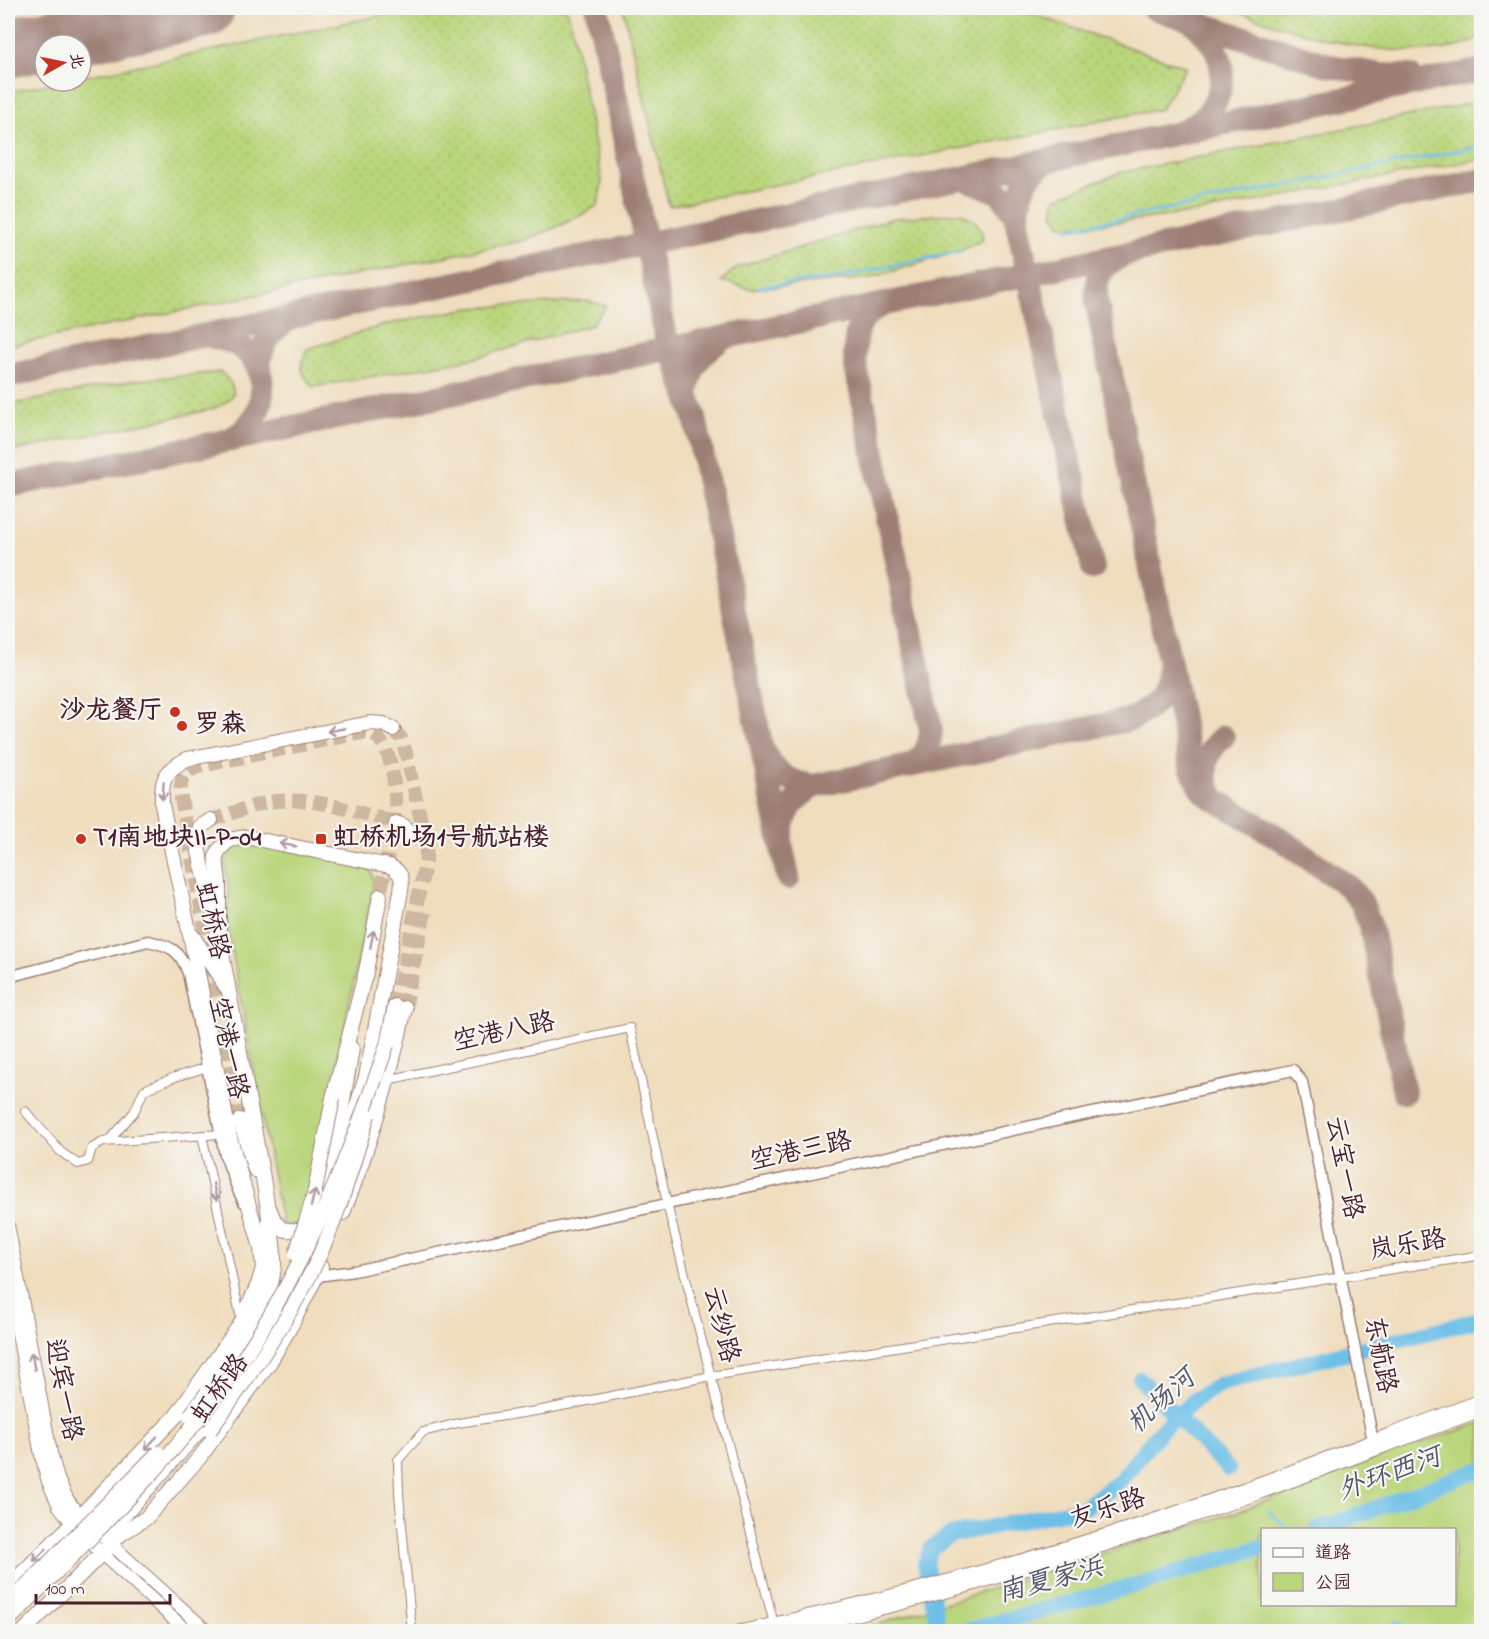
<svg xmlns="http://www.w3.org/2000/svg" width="1489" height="1639" font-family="'Indie Flower','LXGW WenKai TC',sans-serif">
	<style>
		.grass { fill: url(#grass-dots); stroke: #827a54; stroke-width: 1.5 }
		.green { fill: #bad67c; stroke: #827a54; stroke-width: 1.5; fill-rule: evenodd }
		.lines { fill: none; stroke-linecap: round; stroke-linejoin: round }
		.stream { stroke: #6dbfe8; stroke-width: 3 }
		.river { stroke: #6dbfe8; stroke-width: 16 }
		.taxiway { stroke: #9c7e74; stroke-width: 24 }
		.runway { stroke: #9c7e74; stroke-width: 60 }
		.primary-tunnel { stroke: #ceb7a0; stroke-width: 14; stroke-dasharray: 14 7; stroke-linecap: butt }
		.minor-casing { stroke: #9c7e74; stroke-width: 10 }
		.tertiary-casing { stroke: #9c7e74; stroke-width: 13 }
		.secondary-casing { stroke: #9c7e74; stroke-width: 14 }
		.primary-casing { stroke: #9c7e74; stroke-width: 16 }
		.trunk-casing { stroke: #9c7e74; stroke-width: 16 }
		.minor { stroke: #fff; stroke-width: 8 }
		.tertiary { stroke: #fff; stroke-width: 10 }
		.secondary { stroke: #fff; stroke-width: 12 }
		.primary { stroke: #fff; stroke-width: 14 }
		.trunk { stroke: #fff; stroke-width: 14 }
		.primary-bridge-casing { stroke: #9c7e74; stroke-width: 16; stroke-linecap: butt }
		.trunk-bridge-casing { stroke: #9c7e74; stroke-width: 16; stroke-linecap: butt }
		.primary-bridge { stroke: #fff; stroke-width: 14 }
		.trunk-bridge { stroke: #fff; stroke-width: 14 }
		.oneway { stroke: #ae9aa0 }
		.poi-dot { fill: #c8321e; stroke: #f6f6f2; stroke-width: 2 }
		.labels { text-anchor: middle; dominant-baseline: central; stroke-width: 4.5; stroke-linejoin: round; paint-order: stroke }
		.poi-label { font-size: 26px; font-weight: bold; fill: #4a1f2b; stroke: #f6f6f2; text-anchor: start }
		.street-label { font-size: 26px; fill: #4a1f2b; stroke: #f6f6f2 }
		.water-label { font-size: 27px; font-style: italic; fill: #56576d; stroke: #f6f6f2 }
	</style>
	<defs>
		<pattern id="grass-dots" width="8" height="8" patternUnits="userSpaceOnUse" patternTransform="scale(1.5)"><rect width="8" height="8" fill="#bad67c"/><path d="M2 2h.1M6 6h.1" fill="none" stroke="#a1b76b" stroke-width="1.8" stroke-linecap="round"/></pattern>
	</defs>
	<rect width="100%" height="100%" fill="#f6f6f2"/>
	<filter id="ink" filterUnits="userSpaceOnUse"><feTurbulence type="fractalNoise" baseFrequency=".0167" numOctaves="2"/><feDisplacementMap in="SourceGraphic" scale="12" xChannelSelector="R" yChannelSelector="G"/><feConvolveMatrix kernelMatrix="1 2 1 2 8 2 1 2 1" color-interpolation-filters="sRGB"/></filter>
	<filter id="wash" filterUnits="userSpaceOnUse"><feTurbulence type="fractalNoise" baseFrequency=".008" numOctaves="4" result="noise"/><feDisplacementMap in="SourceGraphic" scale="24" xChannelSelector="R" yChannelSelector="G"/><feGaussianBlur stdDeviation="1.35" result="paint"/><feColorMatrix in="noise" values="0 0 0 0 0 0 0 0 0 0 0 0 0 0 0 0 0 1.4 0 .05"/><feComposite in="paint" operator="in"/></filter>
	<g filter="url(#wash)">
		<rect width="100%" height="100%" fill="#efddbd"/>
		<g class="grass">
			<path d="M418,8H565L568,12L573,32L602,181L598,205C573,221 549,231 521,241L8,346V92L62,81H81V77Z"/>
			<polygon points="623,8 1015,8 1186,67 1161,109 669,206"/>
			<path d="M1226,8H1481V34C1469,47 1453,48 1436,50C1362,56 1295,31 1226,8Z"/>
			<polygon points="1473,103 1481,104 1481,159 1200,212 1085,226 1060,225 1053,213 1056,198 1119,173"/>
			<path d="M961,213C975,220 981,224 983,240L960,251L870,278L751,289L721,281L738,267L894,218Z"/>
			<path d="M587,301L606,306L591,325L472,359L313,387C300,372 298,367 307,349L387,324L470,308Z"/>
			<path d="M221,372C241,391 236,398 213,409L8,452V405L135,380Z"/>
		</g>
		<g class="green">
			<polygon points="250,841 365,866 372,873 374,884 304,1222 282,1227 227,924 229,891 225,865 231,848"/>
			<path d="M1481,1423V1631H843L879,1624L1239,1511L1381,1456ZM1262,1530H1454V1604H1262Z"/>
		</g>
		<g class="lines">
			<g class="stream">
				<polyline points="1068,229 1482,146"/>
				<polyline points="758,287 836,278 960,251"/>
				<polyline points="1269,1511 1289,1530"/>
				<polyline points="1395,1621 1421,1632"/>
			</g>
			<g class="river">
				<polyline points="1140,1379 1228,1469"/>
				<polyline points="1317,1530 1482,1469"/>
				<polyline points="929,1581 925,1564 931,1548 951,1535 1083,1508 1119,1482 1159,1432 1196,1399 1220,1384 1482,1319"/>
				<polyline points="931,1592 939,1632"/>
				<polyline points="962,1632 1154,1580 1262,1547"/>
			</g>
			<g class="taxiway">
				<polyline points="597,8 666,337 671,348 695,418 788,878"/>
				<polyline points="1153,8 1331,66 1382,75 1410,76"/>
				<polyline points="8,39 93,31"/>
				<path d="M1186,129C1215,116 1230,82 1217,52C1211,41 1202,31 1193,22"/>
				<polyline points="963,178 1000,193 1015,214 1093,568"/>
				<path d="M1018,222C1017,196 1024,174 1048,161"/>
				<path d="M1121,256C1098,268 1095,279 1097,304L1191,767L1201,788L1209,796L1281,839L1348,886L1362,903L1370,924L1404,1092"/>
				<path d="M883,305C857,316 854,335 855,362L931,730C930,747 924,758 909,766"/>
				<path d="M208,336C218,338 230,340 239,346C274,368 267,421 232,438"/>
				<path d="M259,371C259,347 270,330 291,318"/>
				<polyline points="8,376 1482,70"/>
				<path d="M687,394C691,364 700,355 723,338"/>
				<polyline points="8,486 1482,180"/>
				<path d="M765,753C775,775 791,783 814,786L1132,719C1155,706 1168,694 1169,666"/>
				<path d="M1212,794C1200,775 1206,750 1223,737"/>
				<path d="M781,837C785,811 792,800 814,786"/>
			</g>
			<polyline class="runway" points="8,48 205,8"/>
		</g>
	</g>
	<g filter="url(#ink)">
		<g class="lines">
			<g class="primary-tunnel">
				<polyline points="393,729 401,738 406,753 426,843 426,860 395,1006"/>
				<path d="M211,820C232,814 255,803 278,801C317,797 359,813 396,823"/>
				<polyline points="405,1008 425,911"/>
				<path d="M240,1120L181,798C179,776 185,770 206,765L350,735C358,734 366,732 373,735C392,743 396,790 395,808C393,837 385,867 380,896"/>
			</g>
			<defs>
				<g id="minor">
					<polyline points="387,1080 630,1028 667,1204 775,1628"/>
					<polyline points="25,1111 61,1152 78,1164 88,1161 92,1148 103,1142 221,1134"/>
					<polyline points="202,1135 241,1319"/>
					<polyline points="109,1141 134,1112 144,1090 175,1077 208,1067"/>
					<polyline points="412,1632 399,1494 398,1460 423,1432 458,1423 542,1410 711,1376 1482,1255"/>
				</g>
				<g id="tertiary">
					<path d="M8,977L148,941C171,946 180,950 188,973L225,1155L238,1190L244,1202"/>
					<polyline points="317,1276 354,1271 1293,1070 1302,1082 1373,1441"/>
				</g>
				<g id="secondary">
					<polyline points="8,1225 51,1453 58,1479 68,1500 80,1516 208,1632"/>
					<polyline points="8,1281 41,1455 48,1482 59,1506 72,1523 102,1554 188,1632"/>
					<path d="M737,1632C871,1603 1002,1568 1132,1527C1250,1489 1365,1443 1482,1400"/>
					<path d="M781,1632C901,1606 1019,1573 1136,1535C1253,1498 1367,1452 1482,1410"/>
				</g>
				<g id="primary">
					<polyline points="396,823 404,826 415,837"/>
					<polyline points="192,935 226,987"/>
					<path d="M219,937V883L216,857L219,850L229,840L246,837L390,866C402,873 403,878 401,891L366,1077L341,1155"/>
					<polyline points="365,977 380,896"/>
					<polyline points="387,1045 395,1006"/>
					<polyline points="240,1120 255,1170"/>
					<polyline points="325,1201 352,1049"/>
					<path d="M270,1210L274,1220L281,1229C293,1231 303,1231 313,1224"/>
					<path d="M343,1213C369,1147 390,1078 405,1008"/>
					<path d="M262,1259L261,1248L230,1138L197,968L162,805C161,779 164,771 187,759L370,723L383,724L393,729"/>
					<polyline points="112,1529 199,1431 247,1363"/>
					<polyline points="8,1587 80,1516 176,1416 241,1323 259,1282 266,1257 269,1216 263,1178 219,937 199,852 197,836 200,827 211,820"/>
					<polyline points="23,1632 121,1534 146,1518 200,1457 270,1362 293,1322 321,1267"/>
				</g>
				<g id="trunk">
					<polyline points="333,1098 367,967"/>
					<polyline points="252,1315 259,1282"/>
					<path d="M207,1393C234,1356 269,1315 274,1267C275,1251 272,1233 269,1216"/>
				</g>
			</defs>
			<use href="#minor" class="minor-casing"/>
			<use href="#tertiary" class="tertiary-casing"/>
			<use href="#secondary" class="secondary-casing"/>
			<use href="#primary" class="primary-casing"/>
			<use href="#trunk" class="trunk-casing"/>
			<use href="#minor" class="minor"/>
			<use href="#tertiary" class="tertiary"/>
			<use href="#secondary" class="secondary"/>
			<use href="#primary" class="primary"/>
			<use href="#trunk" class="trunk"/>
			<defs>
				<path id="primary-bridge" d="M210,1430C247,1379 284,1327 312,1271C337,1222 352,1167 368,1115"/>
				<g id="trunk-bridge">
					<polyline points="296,1254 314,1195 333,1098"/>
					<polyline points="190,1416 207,1393"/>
					<polyline points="8,1604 158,1453"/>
					<path d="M8,1621C80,1547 158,1475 220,1391C298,1287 345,1168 387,1045"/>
				</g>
			</defs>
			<use href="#primary-bridge" class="primary-bridge-casing"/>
			<use href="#trunk-bridge" class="trunk-bridge-casing"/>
			<use href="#primary-bridge" class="primary-bridge"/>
			<use href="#trunk-bridge" class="trunk-bridge"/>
		</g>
		<defs><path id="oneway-shaft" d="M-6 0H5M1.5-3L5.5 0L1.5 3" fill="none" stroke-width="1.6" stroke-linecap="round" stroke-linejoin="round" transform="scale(1.5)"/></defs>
		<g class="oneway">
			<use href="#oneway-shaft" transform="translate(336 730) rotate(169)"/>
			<use href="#oneway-shaft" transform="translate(163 791) rotate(94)"/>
			<use href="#oneway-shaft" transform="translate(288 845) rotate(-169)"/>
			<use href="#oneway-shaft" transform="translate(372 939) rotate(-79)"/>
			<use href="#oneway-shaft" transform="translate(215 1192) rotate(78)"/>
			<use href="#oneway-shaft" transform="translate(313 1198) rotate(-77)"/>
			<use href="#oneway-shaft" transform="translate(33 1361) rotate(-101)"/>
			<use href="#oneway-shaft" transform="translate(151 1443) rotate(133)"/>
			<use href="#oneway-shaft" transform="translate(40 1555) rotate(136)"/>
		</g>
	</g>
	<g class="poi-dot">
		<circle cx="175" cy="712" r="6"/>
		<circle cx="182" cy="726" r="6"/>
		<circle cx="81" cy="839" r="6"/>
		<rect x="315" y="833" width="12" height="12" rx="3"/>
	</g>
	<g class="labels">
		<g class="poi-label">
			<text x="163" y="712" text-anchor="end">沙龙餐厅</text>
			<text x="194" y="726">罗森</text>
			<text x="93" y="839">T1南地块II-P-04</text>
			<text x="333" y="839">虹桥机场1号航站楼</text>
		</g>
		<g class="street-label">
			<text transform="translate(211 921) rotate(78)">虹桥路</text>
			<text transform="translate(504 1033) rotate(-12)">空港八路</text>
			<text transform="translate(227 1048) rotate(78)">空港一路</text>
			<text transform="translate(801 1152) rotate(-12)">空港三路</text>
			<text transform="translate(1343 1168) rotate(79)">云宝一路</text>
			<text transform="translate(1408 1246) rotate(-10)">岚乐路</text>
			<text transform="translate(720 1325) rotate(76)">云纱路</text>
			<text transform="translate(1379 1355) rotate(79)">东航路</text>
			<text transform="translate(221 1389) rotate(-54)">虹桥路</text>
			<text transform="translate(62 1390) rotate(79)">迎宾一路</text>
			<text transform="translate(1108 1510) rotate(-18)">友乐路</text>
		</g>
		<g class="water-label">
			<text transform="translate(1162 1402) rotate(-42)">机场河</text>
			<text transform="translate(1390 1475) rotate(-20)">外环西河</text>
			<text transform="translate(1051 1581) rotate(-15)">南夏家浜</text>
		</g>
	</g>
	<rect width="1489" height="1639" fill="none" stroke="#f6f6f2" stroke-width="30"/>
	<rect x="1261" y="1528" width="195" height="78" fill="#f6f6f2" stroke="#b1a0a2" stroke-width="1.5"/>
	<rect x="1273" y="1548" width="30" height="9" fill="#ffffff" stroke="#b1a0a2" stroke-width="1.5"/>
	<text x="1315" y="1558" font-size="18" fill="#4a1f2b">道路</text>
	<rect x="1273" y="1573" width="30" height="18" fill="#bad67c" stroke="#b1a0a2" stroke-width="1.5"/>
	<text x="1315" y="1588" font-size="18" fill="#4a1f2b">公园</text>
	<g transform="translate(63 63) rotate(81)"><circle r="28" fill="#f6f6f2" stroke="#b1a0a2" stroke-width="1.5"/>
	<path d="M0-4.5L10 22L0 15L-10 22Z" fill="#c8321e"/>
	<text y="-9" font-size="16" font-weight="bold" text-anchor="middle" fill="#4a1f2b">北</text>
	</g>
	<path d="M36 1594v9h134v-9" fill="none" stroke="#4a1f2b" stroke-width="3"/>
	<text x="45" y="1594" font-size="18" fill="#4a1f2b" stroke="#f6f6f2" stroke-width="4.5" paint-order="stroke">100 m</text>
</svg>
